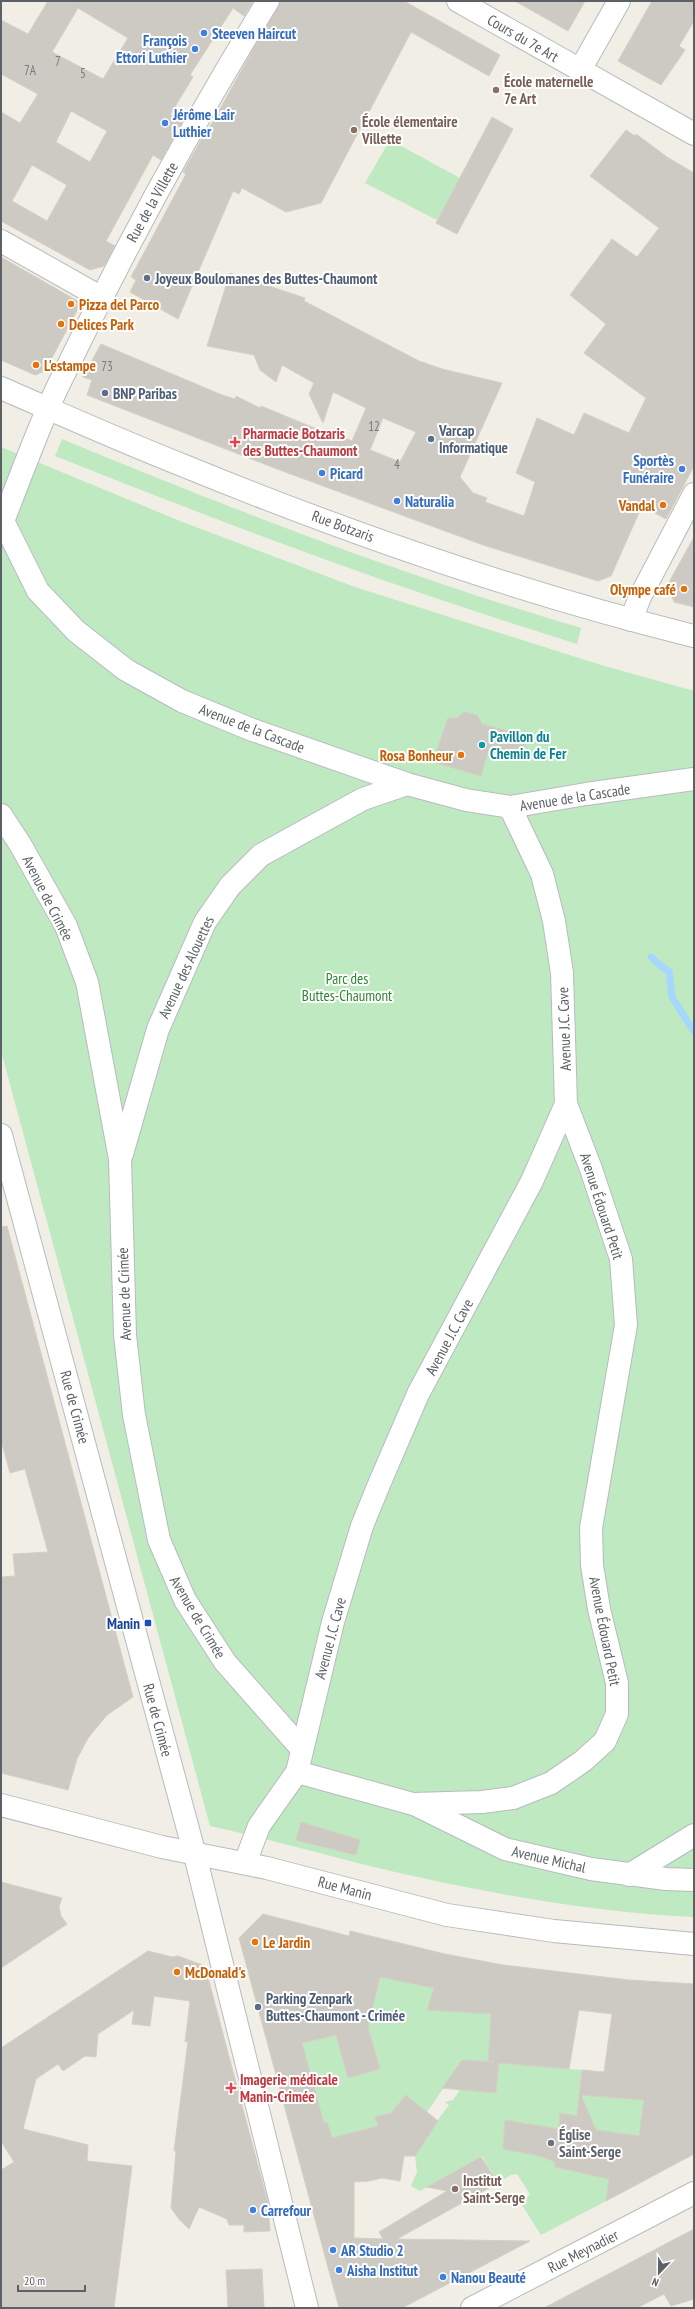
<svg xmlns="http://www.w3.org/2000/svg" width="695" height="2309" font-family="'PT Sans Narrow',sans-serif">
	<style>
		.green { fill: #bfe9c0 }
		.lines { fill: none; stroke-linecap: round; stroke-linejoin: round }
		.stream { stroke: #a6d8ff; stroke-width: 7 }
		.building { fill: #cdcac4; stroke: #d5d0c2; fill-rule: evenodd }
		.minor-casing { stroke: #b7bbc0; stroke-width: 24 }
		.minor { stroke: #fff; stroke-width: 22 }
		.shop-dot { fill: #3f7fe0; stroke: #fff; stroke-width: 1.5 }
		.education-dot { fill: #8d6e63; stroke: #fff; stroke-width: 1.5 }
		.service-dot { fill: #5c6f8a; stroke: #fff; stroke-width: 1.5 }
		.food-dot { fill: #e8710a; stroke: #fff; stroke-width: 1.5 }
		.health-dot { fill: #e0444e; stroke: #fff; stroke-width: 1.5 }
		.culture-dot { fill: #0f9aa8; stroke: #fff; stroke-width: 1.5 }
		.transit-dot { fill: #1a4fb4; stroke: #fff; stroke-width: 1.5 }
		.worship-dot { fill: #6b7280; stroke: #fff; stroke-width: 1.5 }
		.labels { text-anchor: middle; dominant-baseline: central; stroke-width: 4; stroke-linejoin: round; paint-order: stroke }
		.number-label { font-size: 13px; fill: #787b7e }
		.shop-label { font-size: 15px; font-weight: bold; fill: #366cbe; stroke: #fff; text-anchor: start }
		.street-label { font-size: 15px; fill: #5c6166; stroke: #fff }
		.education-label { font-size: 15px; font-weight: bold; fill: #785e54; stroke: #fff; text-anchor: start }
		.service-label { font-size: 15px; font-weight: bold; fill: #4e5e75; stroke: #fff; text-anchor: start }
		.food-label { font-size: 15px; font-weight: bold; fill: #c56008; stroke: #fff; text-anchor: start }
		.health-label { font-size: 15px; font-weight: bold; fill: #be3a42; stroke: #fff; text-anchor: start }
		.culture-label { font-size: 15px; font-weight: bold; fill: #0d838f; stroke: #fff; text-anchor: start }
		.park-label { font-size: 15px; fill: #2e8432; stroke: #fff }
		.transit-label { font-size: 15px; font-weight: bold; fill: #164399; stroke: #fff; text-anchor: end }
		.worship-label { font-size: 15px; font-weight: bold; fill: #5b616d; stroke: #fff; text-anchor: start }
	</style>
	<rect width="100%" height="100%" fill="#f0eee5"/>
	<g class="green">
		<polygon points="390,140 460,178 437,220 365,183"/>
		<path d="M62,439C233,510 405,576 581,628L577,644C400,589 227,525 55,456Z"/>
		<path d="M1,447L180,521L355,587L601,665L694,691V1917C605,1913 515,1898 427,1879C354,1864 283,1842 210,1826L1,1051Z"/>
		<polygon points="380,1977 439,1989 435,2007 428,2006 427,2010 491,2014 488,2062 462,2061 427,2112 406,2095 391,2113 376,2117 378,2126 331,2138 327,2123 321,2124 311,2088 323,2085 321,2077 312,2079 302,2043 336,2035 348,2078 380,2069 368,2027"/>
		<polygon points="499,2063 582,2070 580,2089 625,2073 621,2098 659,2101 667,2131 640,2127 636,2148 619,2146 620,2133 616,2133 606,2201 541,2235 522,2205 530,2194 517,2174 511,2175 498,2183 482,2156 420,2191 411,2186 417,2172 415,2156 423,2140 449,2105 445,2102 453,2100 464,2084 468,2090 496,2093"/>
	</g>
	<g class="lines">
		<path class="stream" d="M651,957C658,962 661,968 669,971L672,997L694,1032"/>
	</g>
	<g class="building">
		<path d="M48,1H253L244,16L233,8L190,75L193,77L170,115L183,121L161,160L153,155L106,241L115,246L104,266L90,270L1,221V112L20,123L38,94L1,74V20L28,34ZM78,8L128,38L103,79L52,52ZM71,111L107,131L90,162L56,142ZM32,165L67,185L47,221L12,201Z"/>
		<polygon points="280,1 404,1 500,55 489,76 411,32 321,203 286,212 242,188 239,194 233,191 178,319 130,292 136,280 131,277 186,174 183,172 205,133 206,134"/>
		<polygon points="515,1 585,1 568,31"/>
		<polygon points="652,1 694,1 694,21 679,46 685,50 661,85 618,61"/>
		<polygon points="492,117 513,129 457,234 436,223"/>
		<path d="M626,130L635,136L636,134L667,157L694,173V466L666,519L642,506L611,576L598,581L483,545L277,469L87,395L92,380L83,377L101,344L222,395L235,399L236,396L260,408L261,406L329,434L326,429L352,441L366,408L333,392L323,423L309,394L314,383L282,365L276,382L260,370L254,355L207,346L230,273L305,298L304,301L419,361L442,369L502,383L460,477L473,493L487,498L485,502L524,516L535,482L516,473L537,418L574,435L584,413L629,433L646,398L584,353L606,324L570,295L612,239L637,257L659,228L590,176ZM383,418L416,432L400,462L370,450Z"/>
		<polygon points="1,257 81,303 45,371 35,375 1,360"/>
		<polygon points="694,537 694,607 674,602 668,584"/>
		<polygon points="464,712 477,715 482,724 527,736 521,761 488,752 481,776 433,762 448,718 457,718"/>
		<polygon points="7,1226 133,1697 107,1715 88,1738 77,1759 68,1790 1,1773 1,1577 15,1576 13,1554 48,1552 25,1469 10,1473 1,1440 1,1227"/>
		<polygon points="301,1822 360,1840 356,1855 296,1840"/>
		<polygon points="1,1882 62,1898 59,1907 61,1916 67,1924 1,1968"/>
		<path d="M263,1914L349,1936L350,1931L445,1954L503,1965L629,1980L694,1984V2154L606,2201L609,2179L555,2167V2162L540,2156L503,2149L505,2120L559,2129L560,2113L577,2116L582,2070L604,2072L612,2014L579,2010L569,2069L499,2063L496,2093L442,2088L462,2060L494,2062H488L491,2014L427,2010L434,1988L380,1977L368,2027L380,2069L348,2078L336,2035L302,2043L324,2123L327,2122L332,2138L378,2126L375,2117L391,2113L406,2095L438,2121L415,2156H404L400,2181L382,2178L369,2181L354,2182V2238L383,2239L379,2232L447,2191L427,2187L481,2157L498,2183L397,2239L530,2241L402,2308H339L239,1938ZM581,2095L644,2100L639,2136L596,2130Z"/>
		<polygon points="148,1951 172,1957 178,1956 205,1966 268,2203 270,2231 244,2232 244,2225 229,2225 227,2219 199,2207 189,2229 179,2219 171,2208 176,2151 174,2151 188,2041 185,2042 190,2001 154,1996 150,2026 132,2024 134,2010 98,2034 96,2057 85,2056 63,2071 58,2064 36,2079 23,2129 88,2145 87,2161 132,2166 114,2308 1,2308 1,2170 14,2162 1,2141 1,2048"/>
		<polygon points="694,2229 694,2299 671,2306 664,2294 637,2308 544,2308"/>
		<polygon points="262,2269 264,2308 228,2308 226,2270"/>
	</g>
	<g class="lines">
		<defs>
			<g id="minor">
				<path d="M268,1C191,126 121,255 58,386C37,430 21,476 3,521L38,591L76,631L126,670L182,701L250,729L407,784L466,800L510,807L586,794L694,779"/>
				<polyline points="458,1 694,134"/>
				<polyline points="580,70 619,1"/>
				<polyline points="1,241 102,298"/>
				<path d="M1,388C61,414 121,441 182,465C348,533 520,593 694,636"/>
				<polyline points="631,620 640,597 694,494"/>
				<polyline points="1,815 20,844 66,926 87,982 120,1159 125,1335 134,1415 159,1540 185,1600 225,1662 301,1748"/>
				<polyline points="1,1135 195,1855 307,2308"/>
				<polyline points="122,1154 158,1029 205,922 230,886 261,855 363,799 407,784"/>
				<polyline points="297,1772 413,1804 482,1802 513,1798 551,1783 583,1761 605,1741 617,1714 617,1683 599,1609 592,1565 591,1528 626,1325 621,1259 591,1169 566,1104"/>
				<polyline points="1,1805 162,1847 267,1868 447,1915 554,1931 694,1944"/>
				<polyline points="416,1805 505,1849 591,1869 666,1879 694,1880"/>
				<polyline points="245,1863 259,1826 297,1772 333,1622 362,1526 380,1482 418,1394 532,1181 566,1104 562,973 554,921 542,874 510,807"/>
				<polyline points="629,1875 694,1835"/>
				<polyline points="472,2308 694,2193"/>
			</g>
		</defs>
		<use href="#minor" class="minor-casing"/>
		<use href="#minor" class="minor"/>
	</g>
	<g class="shop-dot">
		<circle cx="204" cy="33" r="4"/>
		<circle cx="195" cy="49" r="4"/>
		<circle cx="165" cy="123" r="4"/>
		<circle cx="682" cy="469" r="4"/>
		<circle cx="322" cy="473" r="4"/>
		<circle cx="397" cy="501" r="4"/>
		<circle cx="253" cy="2210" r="4"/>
		<circle cx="333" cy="2250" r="4"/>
		<circle cx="339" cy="2270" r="4"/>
		<circle cx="443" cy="2277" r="4"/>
	</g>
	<g class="education-dot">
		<circle cx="496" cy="90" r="4"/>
		<circle cx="354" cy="130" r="4"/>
		<circle cx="455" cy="2189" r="4"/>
	</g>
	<g class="service-dot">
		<circle cx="147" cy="278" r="4"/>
		<circle cx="105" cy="393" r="4"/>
		<circle cx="431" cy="439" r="4"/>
		<circle cx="258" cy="2007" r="4"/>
	</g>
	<g class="food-dot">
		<circle cx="71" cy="304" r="4"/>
		<circle cx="61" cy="324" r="4"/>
		<circle cx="36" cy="365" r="4"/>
		<circle cx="663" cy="505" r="4"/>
		<circle cx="684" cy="589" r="4"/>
		<circle cx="461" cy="755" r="4"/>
		<circle cx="255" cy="1942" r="4"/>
		<circle cx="177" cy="1972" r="4"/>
	</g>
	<g class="health-dot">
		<path d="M233 436h4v4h4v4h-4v4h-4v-4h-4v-4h4z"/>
		<path d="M229 2082h4v4h4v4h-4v4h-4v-4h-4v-4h4z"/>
	</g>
	<circle class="culture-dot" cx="482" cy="745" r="4"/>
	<rect class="transit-dot" x="144" y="1619" width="8" height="8" rx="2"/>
	<circle class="worship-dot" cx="551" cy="2143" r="4"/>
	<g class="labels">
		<g class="number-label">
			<text x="58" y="61">7</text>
			<text x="30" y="70">7A</text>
			<text x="83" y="73">5</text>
			<text x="107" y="366">73</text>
			<text x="374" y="426">12</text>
			<text x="397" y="464">4</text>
		</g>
		<g class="shop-label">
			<text x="212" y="33">Steeven Haircut</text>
			<text x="187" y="40" text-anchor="end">François<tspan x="187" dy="17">Ettori Luthier</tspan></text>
			<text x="173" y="114">Jérôme Lair<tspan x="173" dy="17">Luthier</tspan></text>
			<text x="674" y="460" text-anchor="end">Sportès<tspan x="674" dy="17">Funéraire</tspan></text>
			<text x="330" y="473">Picard</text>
			<text x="405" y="501">Naturalia</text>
			<text x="261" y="2210">Carrefour</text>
			<text x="341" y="2250">AR Studio 2</text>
			<text x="347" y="2270">Aisha Institut</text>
			<text x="451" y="2277">Nanou Beauté</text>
		</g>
		<g class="street-label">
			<text transform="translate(523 38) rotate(30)">Cours du 7e Art</text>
			<text transform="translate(152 202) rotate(-61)">Rue de la Villette</text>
			<text transform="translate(343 526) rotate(20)">Rue Botzaris</text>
			<text transform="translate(252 728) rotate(21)">Avenue de la Cascade</text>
			<text transform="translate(575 797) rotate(-9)">Avenue de la Cascade</text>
			<text transform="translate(48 898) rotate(63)">Avenue de Crimée</text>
			<text transform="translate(186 967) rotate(-65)">Avenue des Alouettes</text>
			<text transform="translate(564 1029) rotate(-92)">Avenue J.C. Cave</text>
			<text transform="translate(602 1206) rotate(72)">Avenue Édouard Petit</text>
			<text transform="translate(124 1294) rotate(-92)">Avenue de Crimée</text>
			<text transform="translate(449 1337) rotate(-62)">Avenue J.C. Cave</text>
			<text transform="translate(75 1407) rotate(75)">Rue de Crimée</text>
			<text transform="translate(198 1617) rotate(59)">Avenue de Crimée</text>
			<text transform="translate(605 1631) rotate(79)">Avenue Édouard Petit</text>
			<text transform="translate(330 1638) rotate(-75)">Avenue J.C. Cave</text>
			<text transform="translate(158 1720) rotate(75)">Rue de Crimée</text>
			<text transform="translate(549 1859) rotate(13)">Avenue Michal</text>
			<text transform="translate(345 1888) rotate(15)">Rue Manin</text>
			<text transform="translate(583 2251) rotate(-27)">Rue Meynadier</text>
		</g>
		<g class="education-label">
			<text x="504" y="81">École maternelle<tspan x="504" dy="17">7e Art</tspan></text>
			<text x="362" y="121">École élementaire<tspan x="362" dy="17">Villette</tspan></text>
			<text x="463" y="2180">Institut<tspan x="463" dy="17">Saint-Serge</tspan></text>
		</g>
		<g class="service-label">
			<text x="155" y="278">Joyeux Boulomanes des Buttes-Chaumont</text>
			<text x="113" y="393">BNP Paribas</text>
			<text x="439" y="430">Varcap<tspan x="439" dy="17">Informatique</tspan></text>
			<text x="266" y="1998">Parking Zenpark<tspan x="266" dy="17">Buttes-Chaumont - Crimée</tspan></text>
		</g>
		<g class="food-label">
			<text x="79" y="304">Pizza del Parco</text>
			<text x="69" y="324">Delices Park</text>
			<text x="44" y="365">L'estampe</text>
			<text x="655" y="505" text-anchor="end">Vandal</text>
			<text x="676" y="589" text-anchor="end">Olympe café</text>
			<text x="453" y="755" text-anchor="end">Rosa Bonheur</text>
			<text x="263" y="1942">Le Jardin</text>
			<text x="185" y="1972">McDonald's</text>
		</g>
		<g class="health-label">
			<text x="243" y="433">Pharmacie Botzaris<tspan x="243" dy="17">des Buttes-Chaumont</tspan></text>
			<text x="240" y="2079">Imagerie médicale<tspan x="240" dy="17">Manin-Crimée</tspan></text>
		</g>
		<g class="culture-label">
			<text x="490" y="736">Pavillon du<tspan x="490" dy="17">Chemin de Fer</tspan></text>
		</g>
		<g class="park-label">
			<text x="347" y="978">Parc des<tspan x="347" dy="17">Buttes-Chaumont</tspan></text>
		</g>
		<g class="transit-label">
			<text x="140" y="1623">Manin</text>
		</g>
		<g class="worship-label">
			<text x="559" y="2134">Église<tspan x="559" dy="17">Saint-Serge</tspan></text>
		</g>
	</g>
	<rect width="695" height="2309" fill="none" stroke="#5c6166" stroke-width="4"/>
	<g transform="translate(659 2273) rotate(202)" stroke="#ffffff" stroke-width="3" paint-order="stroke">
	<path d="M0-3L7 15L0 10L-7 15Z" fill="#5c6166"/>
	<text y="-6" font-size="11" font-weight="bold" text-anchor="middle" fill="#5c6166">N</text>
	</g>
	<path d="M18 2285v6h67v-6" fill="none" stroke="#5c6166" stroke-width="2"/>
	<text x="24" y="2285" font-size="12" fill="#5c6166" stroke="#ffffff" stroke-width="3" paint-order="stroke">20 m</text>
</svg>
